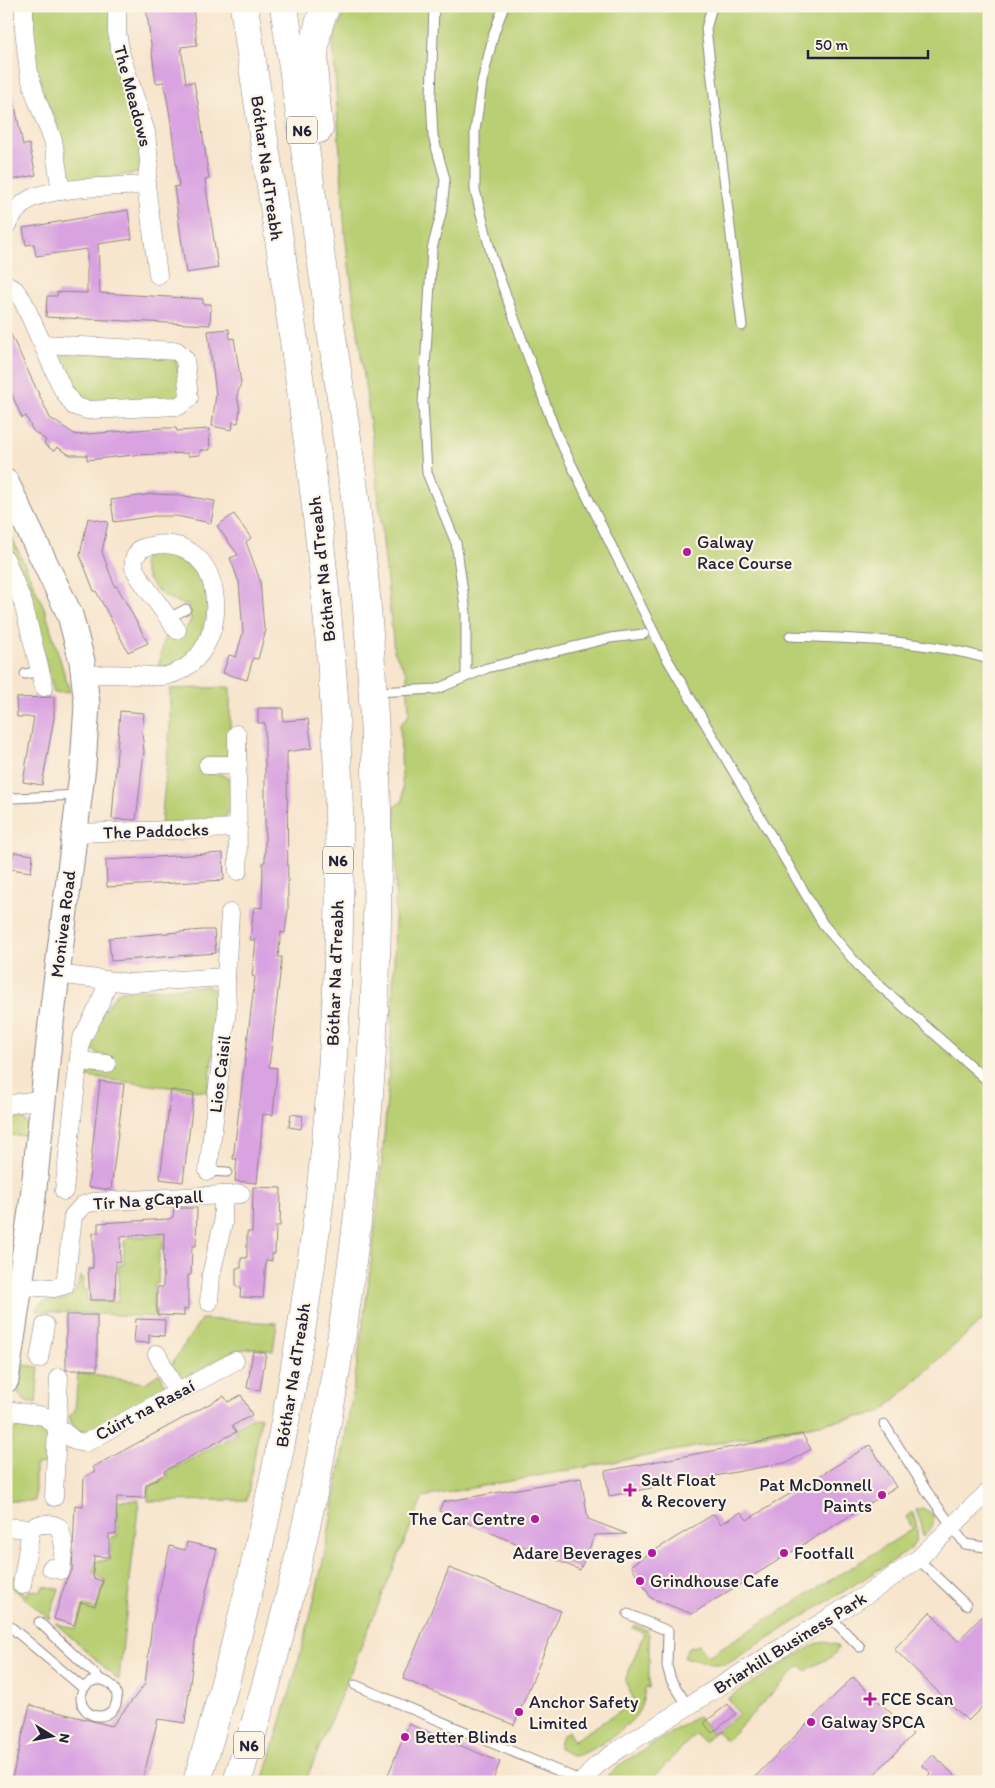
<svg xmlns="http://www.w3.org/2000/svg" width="995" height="1788" font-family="Itim,sans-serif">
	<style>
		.green { fill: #b9cf73; stroke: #6e7857 }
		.building { fill: #d9a3e1 }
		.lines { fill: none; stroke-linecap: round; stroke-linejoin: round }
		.service-casing { stroke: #8c8484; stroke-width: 11 }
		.minor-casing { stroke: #8c8484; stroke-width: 19 }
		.secondary-casing { stroke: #8c8484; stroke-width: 27 }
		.trunk-casing { stroke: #8c8484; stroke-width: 29 }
		.service { stroke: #fff; stroke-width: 9 }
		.minor { stroke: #fff; stroke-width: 18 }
		.secondary { stroke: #fff; stroke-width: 25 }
		.trunk { stroke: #fff; stroke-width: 28 }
		.poi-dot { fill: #b5179e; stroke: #fcf5e5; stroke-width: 2 }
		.labels { text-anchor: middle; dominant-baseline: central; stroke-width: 4.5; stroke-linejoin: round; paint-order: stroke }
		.shield { fill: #fcf5e5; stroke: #63616e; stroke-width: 1 }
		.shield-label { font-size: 16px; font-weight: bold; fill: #22223b }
		.street-label { font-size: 18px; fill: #22223b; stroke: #fcf5e5 }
		.poi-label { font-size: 18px; fill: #22223b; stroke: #fcf5e5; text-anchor: start }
	</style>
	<rect width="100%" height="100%" fill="#fcf5e5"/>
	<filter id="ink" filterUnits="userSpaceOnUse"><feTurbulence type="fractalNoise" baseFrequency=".02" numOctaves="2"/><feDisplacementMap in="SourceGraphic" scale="10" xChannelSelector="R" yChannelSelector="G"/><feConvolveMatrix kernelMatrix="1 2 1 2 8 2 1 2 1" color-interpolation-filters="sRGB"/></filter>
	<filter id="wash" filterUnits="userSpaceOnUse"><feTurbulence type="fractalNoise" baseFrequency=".0096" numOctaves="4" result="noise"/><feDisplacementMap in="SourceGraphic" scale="20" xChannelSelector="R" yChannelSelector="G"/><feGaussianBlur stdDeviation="1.12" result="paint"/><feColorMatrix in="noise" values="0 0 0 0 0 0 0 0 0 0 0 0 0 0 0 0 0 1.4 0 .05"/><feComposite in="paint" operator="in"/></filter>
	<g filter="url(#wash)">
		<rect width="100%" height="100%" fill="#f7e5cd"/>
		<g class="green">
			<polygon points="32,6 110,6 135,114 142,168 138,173 77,182 67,174 65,150 56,121 41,91 33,54"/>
			<path d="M347,6H989V1314L880,1413L423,1497L305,1782H263C281,1721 300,1661 314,1600C327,1548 335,1496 344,1444C381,1233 399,1020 395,806L403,801L400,725L409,715L407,674L394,651L374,452L345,235L333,41Z"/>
			<polygon points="70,351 175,357 183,393 179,399 86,403 77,400 61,362 63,356"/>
			<polygon points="6,525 44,607 70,692 54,693 25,582 6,538"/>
			<path d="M152,553L183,554C188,559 196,564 199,570C218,606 203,663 158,668L165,636C177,639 189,629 191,618L188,605C167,602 142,583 143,560Z"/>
			<path d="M230,687V750L226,757L205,759L206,774H221L229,779C230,794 235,815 219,821L161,825L170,728V689Z"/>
			<polygon points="207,986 216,991 220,1000 208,1092 87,1077 87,1073 92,1071 112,1071 113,1057 97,1054 88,1044 92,1028 117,993 123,991"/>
			<polygon points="6,1117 24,1119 28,1126 27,1135 6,1136"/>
			<path d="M160,1233H165V1240L163,1241V1250H159L158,1284L154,1285L153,1309H156V1317L37,1311C41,1288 74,1317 80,1276L83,1279V1289L87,1290L86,1301L118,1302L119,1265L124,1264V1241L129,1237L159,1236Z"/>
			<polygon points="201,1319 277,1323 273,1351 252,1348 233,1351 184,1378 178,1378 171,1365"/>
			<polygon points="23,1365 39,1367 36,1403 25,1401 18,1394"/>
			<path d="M78,1373L145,1383L160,1373L166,1388L87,1433C77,1432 71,1425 69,1416L75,1410Z"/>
			<polygon points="255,1416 261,1417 247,1500 148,1501 149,1487 169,1477 167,1472 237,1434 235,1427"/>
			<polygon points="25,1421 40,1423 47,1432 47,1464 35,1465 35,1501 6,1501 6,1470 13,1430 25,1425"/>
			<polygon points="139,1500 120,1669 119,1680 55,1623 76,1629 83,1605 96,1609 105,1580 93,1574 96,1561 110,1560 111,1537 117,1536 118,1511 104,1509 104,1501"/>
			<path d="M922,1508L933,1514C935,1526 931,1530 922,1537V1526L916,1510Z"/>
			<path d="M912,1512C919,1526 919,1538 910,1550L727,1664H711L684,1657L688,1648L699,1645L708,1656L913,1529L906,1517Z"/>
			<polygon points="6,1575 17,1578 17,1585 28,1596 29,1590 41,1591 43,1586 59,1589 49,1619 6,1582"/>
			<path d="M635,1625L647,1630L649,1635V1688H645C644,1697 642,1706 637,1714C628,1728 588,1756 571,1756L559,1748C559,1741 561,1735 568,1731L573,1741L635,1702L625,1681L644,1633L633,1628Z"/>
			<path d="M825,1642L837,1645L838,1648C835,1660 815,1662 806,1671L800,1665L726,1741L717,1731L704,1742L695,1734L649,1782H600L624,1762L698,1716L712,1734L739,1714L728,1698L815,1644Z"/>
		</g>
		<g id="blocks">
			<g class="building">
				<polygon points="146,6 193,7 197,45 181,47 186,83 194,82 200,115 209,179 205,180 218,268 186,273 174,187 179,186 170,116 164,82 156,83"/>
				<polygon points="6,91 12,91 23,145 29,144 36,175 11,180 6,160"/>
				<polygon points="128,210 132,239 98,244 100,293 203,299 203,304 211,304 210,325 46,317 47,296 57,296 57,292 87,293 87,249 36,256 34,244 26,245 23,228"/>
				<polygon points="6,324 50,418 76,435 161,428 176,428 177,431 209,429 210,450 200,450 200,455 188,456 188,453 134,455 87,460 87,455 70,455 57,447 54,451 44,444 46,440 33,431 26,416 22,418 9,388 6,389"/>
				<polygon points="229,329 230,339 234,338 241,383 237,396 240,410 238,423 233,422 232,430 212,426 216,394 208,331"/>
				<polygon points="152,494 179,495 215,501 211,523 176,516 154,516 114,522 111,500"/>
				<polygon points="234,514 251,538 246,542 260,580 264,629 266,630 258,659 253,658 247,680 223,673 229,655 236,657 243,632 239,582 230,558 238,555 217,526"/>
				<polygon points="88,518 108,522 102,552 115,587 117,586 148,643 128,652 96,591 94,591 80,555"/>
				<polygon points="54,697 54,718 42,785 23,782 34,717 17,717 16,698"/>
				<polygon points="258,708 283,708 283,721 308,719 312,748 287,752 288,910 285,933 281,932 278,957 282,957 269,1067 277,1068 273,1115 263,1114 257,1183 235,1181 237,1159 233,1159 255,977 252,976 256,940 250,940 254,907 262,908 263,862 265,862 265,723 258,723"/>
				<polygon points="120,711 144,713 142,732 144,752 136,820 112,819"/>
				<polygon points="14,852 33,855 31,872 11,869"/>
				<polygon points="223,853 224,880 107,887 106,860"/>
				<polygon points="203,930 214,930 216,953 111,961 109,938"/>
				<polygon points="100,1081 124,1084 111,1190 88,1187"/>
				<polygon points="171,1090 194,1093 183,1182 160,1179"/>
				<polygon points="291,1114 303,1116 301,1129 289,1127"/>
				<polygon points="253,1187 281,1188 280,1226 276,1226 275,1254 272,1254 272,1261 266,1260 263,1298 240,1297 241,1287 236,1287 236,1268 241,1268 241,1258 247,1258 247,1232 252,1232"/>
				<polygon points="174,1208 197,1208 196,1246 192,1246 191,1275 188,1275 188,1309 184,1309 184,1316 157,1315 157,1287 163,1287 164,1233 121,1237 120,1262 116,1261 115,1300 90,1300 88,1268 93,1268 93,1233 98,1233 98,1223 169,1219 173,1217"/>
				<rect x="66" y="1315" width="31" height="55"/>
				<polygon points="136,1319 165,1320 164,1336 149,1335 149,1343 134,1342"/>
				<polygon points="253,1351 266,1353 260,1390 247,1388"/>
				<polygon points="241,1395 252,1415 232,1426 236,1432 164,1471 165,1474 146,1485 145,1498 117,1497 116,1534 109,1534 109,1557 94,1556 93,1578 103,1581 95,1606 81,1602 74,1625 54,1619 67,1578 72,1571 75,1505 83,1506 84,1477 95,1471 93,1467 224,1396 228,1402"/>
				<polygon points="802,1434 811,1449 789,1462 609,1496 605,1471"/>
				<polygon points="870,1445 896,1487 692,1614 651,1598 631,1565 714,1514 721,1524 741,1512 747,1520"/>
				<polygon points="581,1478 588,1519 627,1534 595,1535 580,1570 439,1511 443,1502"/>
				<polygon points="187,1542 217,1549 197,1627 185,1723 158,1719 142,1782 11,1782 30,1705 112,1726 145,1684 152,1623 170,1546 185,1550"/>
				<polygon points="449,1568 561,1611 514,1725 403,1679"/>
				<polygon points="989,1609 989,1700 968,1721 894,1649 930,1612 958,1641"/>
				<polygon points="853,1677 913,1734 867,1782 750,1782"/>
				<polygon points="728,1704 736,1714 712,1733 704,1723"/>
				<polygon points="409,1724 500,1762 492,1782 385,1782"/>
				<polygon points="933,1755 941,1762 961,1782 922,1782 931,1773 922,1765"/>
			</g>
		</g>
	</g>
	<g filter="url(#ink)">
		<use href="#blocks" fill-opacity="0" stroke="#8c8484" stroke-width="1"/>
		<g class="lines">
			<defs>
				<g id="service">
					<polyline points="434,6 431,97 433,136 445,179 442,210 432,249 423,404 427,473 456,543 466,613 466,676"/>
					<polyline points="504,6 494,33 482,82 475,131 475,190 492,257 556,433 665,655 823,924 862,970 989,1082"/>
					<polyline points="712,6 706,29 742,326"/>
					<polyline points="169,618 186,609"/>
					<path d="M790,636C857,639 924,640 989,659"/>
					<polyline points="25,674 40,671"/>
					<polyline points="375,692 437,689 487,668 610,638 644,634"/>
					<polyline points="6,796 15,798 78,795"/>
					<polyline points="208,1171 227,1172"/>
					<polyline points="884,1424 928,1493 965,1544 985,1547 989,1543"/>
					<polyline points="918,1559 966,1605"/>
					<polyline points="628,1614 668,1631 667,1666 671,1680 688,1706"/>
					<polyline points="830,1617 860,1647"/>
					<polyline points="39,1622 100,1679"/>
					<polyline points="6,1623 83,1688"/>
					<circle cx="99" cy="1698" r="18"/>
					<polyline points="355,1685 582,1781"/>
				</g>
				<g id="minor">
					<polyline points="24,6 24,29 29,74 37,100 53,140 61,191"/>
					<polyline points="117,6 117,32 121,55 146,132 149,162 146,185 158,275"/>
					<path d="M6,226C12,215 20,204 32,198C60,186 115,187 146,185"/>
					<polyline points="6,284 15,290 23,301 63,390 74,406 87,410 179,406 189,398 185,359 177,351 43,344"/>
					<polyline points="6,560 23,603 44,687"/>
					<path d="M84,675C102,674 120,674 138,675C148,675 159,678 169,675C241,654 227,518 140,549L134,559V568L141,580L177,630"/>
					<polyline points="237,734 238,871"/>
					<polyline points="208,765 238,765"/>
					<polyline points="74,833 238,828"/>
					<polyline points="57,974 130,983 226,977"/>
					<polyline points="79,1061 107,1064"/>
					<polyline points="6,1105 43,1099"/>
					<polyline points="208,1171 227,1010 226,977 230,913"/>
					<polyline points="64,1191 81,1040 99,1006 108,982"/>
					<polyline points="22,1286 54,1288 65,1285 73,1216 83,1205 93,1202 241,1194"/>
					<polyline points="209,1302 211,1275 223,1223 223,1195"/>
					<polyline points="157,1354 177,1393"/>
					<polyline points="39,1359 45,1325"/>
					<polyline points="6,1410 44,1416 75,1441 85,1443 235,1361"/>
					<polyline points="54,1497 59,1377"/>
					<path d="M6,1527L31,1529C38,1523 52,1522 60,1528L64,1546L61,1570L51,1568"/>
					<polyline points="22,1585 31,1529"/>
					<polyline points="582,1782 597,1765 621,1748 872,1591 918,1559 989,1491"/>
				</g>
				<polyline id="secondary" points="6,482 70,615 82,661 87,704 83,766 51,1023 33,1197 6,1380"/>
				<g id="trunk">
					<path d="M319,129C315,89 307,43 326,6"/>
					<path d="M197,1782C300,1435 357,1076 335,713C320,476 278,241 244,6"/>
					<path d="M237,1782C359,1401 400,994 366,596C358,509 345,423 332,337C317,226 300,116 284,6"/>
				</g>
			</defs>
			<use href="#service" class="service-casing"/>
			<use href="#minor" class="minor-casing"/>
			<use href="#secondary" class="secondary-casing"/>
			<use href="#trunk" class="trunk-casing"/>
			<use href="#service" class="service"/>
			<use href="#minor" class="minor"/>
			<use href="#secondary" class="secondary"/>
			<use href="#trunk" class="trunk"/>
		</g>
	</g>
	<g class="poi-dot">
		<circle cx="687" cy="552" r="5"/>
		<path d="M627.5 1482.5h5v5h5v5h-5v5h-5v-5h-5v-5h5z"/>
		<circle cx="882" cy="1495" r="5"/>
		<circle cx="535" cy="1519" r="5"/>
		<circle cx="652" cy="1553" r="5"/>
		<circle cx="784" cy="1553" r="5"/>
		<circle cx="640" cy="1581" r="5"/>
		<path d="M867.5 1691.5h5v5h5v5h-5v5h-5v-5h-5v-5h5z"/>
		<circle cx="519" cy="1712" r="5"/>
		<circle cx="811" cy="1722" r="5"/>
		<circle cx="405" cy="1737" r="5"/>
	</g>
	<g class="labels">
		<g class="shield">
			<rect x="287" y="116.5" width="30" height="27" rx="4"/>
			<rect x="323" y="846.5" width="30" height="27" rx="4"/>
			<rect x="234" y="1731.5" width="30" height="27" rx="4"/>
		</g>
		<g class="shield-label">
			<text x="302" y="130">N6</text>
			<text x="338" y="860">N6</text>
			<text x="249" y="1745">N6</text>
		</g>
		<g class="street-label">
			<text transform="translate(133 96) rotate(75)">The Meadows</text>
			<text transform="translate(267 168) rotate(82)">Bóthar Na dTreabh</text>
			<text transform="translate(322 569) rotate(-96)">Bóthar Na dTreabh</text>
			<text transform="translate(156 831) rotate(-2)">The Paddocks</text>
			<text transform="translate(63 924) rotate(-83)">Monivea Road</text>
			<text transform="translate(335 973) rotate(-88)">Bóthar Na dTreabh</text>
			<text transform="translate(220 1074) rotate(-83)">Lios Caisil</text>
			<text transform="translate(148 1200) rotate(-4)">Tír Na gCapall</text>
			<text transform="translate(293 1375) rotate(-81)">Bóthar Na dTreabh</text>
			<text transform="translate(145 1410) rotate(-28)">Cúirt na Rasaí</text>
			<text transform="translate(790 1643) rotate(-32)">Briarhill Business Park</text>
		</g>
		<g class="poi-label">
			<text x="697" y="542">Galway<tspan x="697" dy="21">Race Course</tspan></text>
			<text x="641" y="1480">Salt Float<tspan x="641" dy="21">&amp; Recovery</tspan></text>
			<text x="872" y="1485" text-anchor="end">Pat McDonnell<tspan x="872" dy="21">Paints</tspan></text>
			<text x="525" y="1519" text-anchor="end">The Car Centre</text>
			<text x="642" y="1553" text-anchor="end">Adare Beverages</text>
			<text x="794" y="1553">Footfall</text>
			<text x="650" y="1581">Grindhouse Cafe</text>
			<text x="881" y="1699">FCE Scan</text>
			<text x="529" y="1702">Anchor Safety<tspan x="529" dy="21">Limited</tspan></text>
			<text x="821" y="1722">Galway SPCA</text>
			<text x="415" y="1737">Better Blinds</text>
		</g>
	</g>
	<rect width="995" height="1788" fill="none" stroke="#fcf5e5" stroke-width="25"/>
	<g transform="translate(52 1736) rotate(100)" stroke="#fcf5e5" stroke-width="4" paint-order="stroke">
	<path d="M0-4L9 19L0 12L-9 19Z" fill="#22223b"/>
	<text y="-8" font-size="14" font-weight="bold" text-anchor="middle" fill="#22223b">N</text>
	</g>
	<path d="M808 50v8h120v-8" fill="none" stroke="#22223b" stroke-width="2.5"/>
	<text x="815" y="50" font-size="15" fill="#22223b" stroke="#fcf5e5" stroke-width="4" paint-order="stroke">50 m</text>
</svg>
